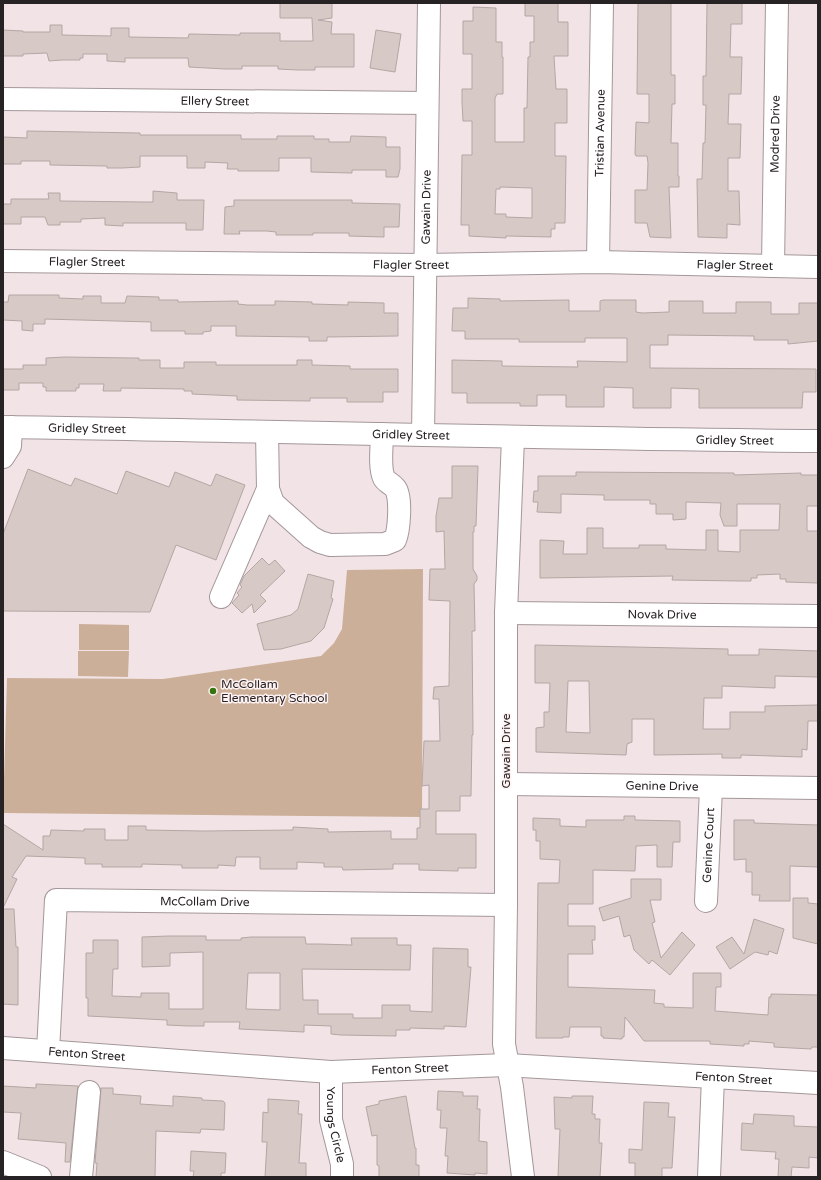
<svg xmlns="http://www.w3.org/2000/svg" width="821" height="1180" font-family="'Varela Round',sans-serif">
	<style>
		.green { fill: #ccaf98 }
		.building { fill: #d7c9c6; stroke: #b4a6a3; fill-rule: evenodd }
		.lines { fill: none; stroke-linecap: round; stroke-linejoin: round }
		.minor-casing { stroke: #a49799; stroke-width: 24 }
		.minor { stroke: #fff; stroke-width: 22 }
		.poi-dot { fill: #35740f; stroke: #fef2f3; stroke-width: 1.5 }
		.labels { text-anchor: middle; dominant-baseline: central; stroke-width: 3; stroke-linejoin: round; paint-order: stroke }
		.street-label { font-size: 12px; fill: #272223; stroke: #fef2f3 }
		.poi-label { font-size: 12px; fill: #272223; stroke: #fef2f3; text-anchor: start }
	</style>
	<rect width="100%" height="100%" fill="#f2e4e6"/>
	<g class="green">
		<polygon points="423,569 422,817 3,813 7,678 163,679 321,656 334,643 342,629 347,570"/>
		<polygon points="79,624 129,625 129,650 79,650"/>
		<polygon points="78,651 129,651 128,677 78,676"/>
	</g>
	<g class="building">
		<polygon points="280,3 332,3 332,18 318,20 332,22 331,34 354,34 354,67 315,67 315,70 298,70 278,69 278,66 242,66 242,69 225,69 189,67 188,58 125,58 125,62 107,61 107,54 83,54 83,58 80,58 80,60 62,60 49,61 47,53 23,54 23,56 3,56 3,30 23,31 23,32 50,32 50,25 62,25 62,35 111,36 111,28 129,28 129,37 188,38 189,34 240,35 240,33 280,33 280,41 313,41 312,18 280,18"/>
		<path d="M525,3H558V22H568V56H554L556,89H567V123H555V156H566L565,223H555V229H551V237L506,236V238L469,236V225H461L462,155H472V121H463L462,102V89H472V54H463V21H473V7L496,8V42H502V57H503V94H497L495,98V142H524V108H527L528,57H530V42H534V16H525ZM500,187L532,188V218L506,217V214H495L496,189H500Z"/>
		<polygon points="638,3 671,3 671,75 675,75 675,104 672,104 671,143 678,143 678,176 679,176 679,187 669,187 671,238 650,237 647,223 635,223 635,190 647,190 648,163 647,156 636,156 635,154 636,122 649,123 649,94 637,94"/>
		<polygon points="707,3 742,3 742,24 731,24 730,57 742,57 741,94 729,94 728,124 741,124 740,158 728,158 728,191 739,191 740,225 727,224 727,238 698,237 697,179 702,179 703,143 705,143 706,105 703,105 703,76 706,76"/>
		<polygon points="376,30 401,34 395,72 370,68"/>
		<polygon points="27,131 140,133 140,135 241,135 241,139 277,139 277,136 314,136 314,139 329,139 329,142 350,142 351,136 386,137 386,147 400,147 400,169 398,177 386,177 386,170 352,170 352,173 311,172 311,158 279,158 279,171 238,171 238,169 227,169 228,163 205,162 205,168 187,168 187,156 140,156 140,167 122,168 107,168 107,166 50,165 50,161 21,161 21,164 3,164 3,137 27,138"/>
		<polygon points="153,191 177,193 177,200 204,200 203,230 186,230 186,223 123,223 123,226 105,225 105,218 81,219 81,222 60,222 60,225 48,225 45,217 21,217 21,224 3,224 3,204 11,204 11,199 49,199 48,193 60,193 60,201 145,202 153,202"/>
		<polygon points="234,200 352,200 352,203 400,204 399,227 384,227 384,237 349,236 349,233 313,233 313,235 276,235 276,232 267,231 239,231 240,234 224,234 225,207 234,206"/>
		<polygon points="9,295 59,295 59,298 83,299 83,296 101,296 101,303 125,303 127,296 159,297 159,300 178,300 178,302 238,301 238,304 247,305 275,305 275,301 312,302 312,304 348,305 348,302 384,303 384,313 398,313 398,336 327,337 327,341 309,341 309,337 236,336 236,326 211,326 211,331 203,332 203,334 185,334 185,331 151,331 151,322 45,319 45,324 33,324 33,331 22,330 22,321 3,320 3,302 8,302"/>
		<polygon points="468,298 500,299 500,301 569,300 569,311 600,311 600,301 603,300 636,300 636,312 642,313 669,312 669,301 703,301 703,313 736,313 736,302 771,302 771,314 799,314 799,303 818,303 818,341 788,344 788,340 754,340 754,336 668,335 668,345 650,345 650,368 816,369 816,392 803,392 802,408 699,408 699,389 671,388 671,408 633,408 633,388 604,387 604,407 566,407 566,395 537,395 537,406 520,406 520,403 467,403 467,393 452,393 452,360 502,361 502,366 578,367 577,361 627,362 627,338 585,338 585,342 519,342 519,339 465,339 465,331 452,331 453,308 468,308"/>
		<polygon points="65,357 132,358 139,358 139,360 160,360 160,368 184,368 184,362 216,362 216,365 297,365 297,360 312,360 312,365 350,366 350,369 398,369 398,392 383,392 383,402 347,402 347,398 310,398 310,401 237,400 237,396 192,394 192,391 184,391 184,389 121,388 121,391 103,391 104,384 79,384 79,388 76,388 76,391 46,391 46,387 43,387 43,383 19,383 19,390 3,390 3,369 23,369 23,365 46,365 46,358"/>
		<polygon points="452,466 478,466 476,526 474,526 474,532 473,532 473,569 477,576 477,580 474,584 475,631 472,631 473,735 472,735 471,796 460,796 460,811 436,811 436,834 476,834 476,868 458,868 458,871 419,870 419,864 393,864 393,869 343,870 342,867 324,867 324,863 297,862 297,869 260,869 260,857 236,857 235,866 218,865 218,868 182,868 182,865 142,864 142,867 102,867 102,864 85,864 85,858 26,856 12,877 17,879 3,908 3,824 43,850 43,836 50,836 51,830 84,831 84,829 105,829 105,840 128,840 128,826 146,826 146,830 203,831 293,830 293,827 328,829 328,832 391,831 391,839 417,839 417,828 420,828 420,809 429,809 429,785 422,786 424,741 440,741 439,699 433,699 434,687 449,686 450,601 429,600 430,569 445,569 444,531 436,532 436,516 439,498 452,498"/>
		<polygon points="28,469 71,486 75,478 117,494 126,471 169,487 175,472 211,486 216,474 245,485 216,560 176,545 150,612 3,611 3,534"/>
		<polygon points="576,472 734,473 734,475 801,473 801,475 818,475 818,506 807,506 807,531 818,531 818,583 786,582 786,579 780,579 780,574 757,575 757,578 751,578 751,581 741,581 672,580 673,576 540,578 540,540 564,541 563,554 587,554 587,528 603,528 603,548 639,548 639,545 666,545 666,549 706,550 706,530 718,530 718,551 740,552 740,530 779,530 780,504 737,504 737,526 724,526 720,515 721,503 686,502 686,519 673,520 673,514 656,514 656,504 650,504 650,500 604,500 604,495 561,494 561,513 537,512 538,502 533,502 534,491 538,491 538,476 576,476"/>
		<polygon points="262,558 269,565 275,560 285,571 260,595 266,601 254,613 252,604 242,613 232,603 239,595 237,593 242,587 240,585 244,576"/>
		<polygon points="308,574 334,581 331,598 333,599 324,628 311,641 281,649 264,650 257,624 291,615 298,609"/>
		<path d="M535,645L728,649V655H759V649L818,651V677L775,676V688L722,686V698H704L703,729H730V712H765V706L818,705V721H808L807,750L802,749V757L741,755V758H722V754L654,755V719H632V742L627,744L626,755L536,752V728L544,727V712H549L550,683H535ZM568,681H589L590,733L566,732Z"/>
		<polygon points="624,816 635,816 635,820 680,821 680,842 673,842 672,867 657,867 657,845 636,846 635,871 593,870 593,904 568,904 568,926 595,926 595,940 592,940 593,954 568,954 568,987 655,990 654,1003 664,1004 664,1007 693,1008 693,973 721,973 721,987 716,987 715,1011 768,1015 769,997 771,997 771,994 818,995 818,1047 812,1047 811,1049 774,1047 774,1043 749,1041 749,1044 744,1044 744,1046 710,1044 710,1041 644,1041 625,1017 624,1037 622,1037 622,1039 603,1038 603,1036 601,1036 601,1027 570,1027 569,1037 563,1037 563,1038 536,1038 538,883 559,883 560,860 540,859 540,841 536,841 536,830 533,830 533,818 560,819 560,826 586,827 586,820 624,820"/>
		<polygon points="734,820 754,820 754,823 818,825 818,867 790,866 790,901 759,901 760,895 752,895 752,872 746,872 746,859 734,860"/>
		<polygon points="631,879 661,879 661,900 650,900 655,922 652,923 661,958 682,932 695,945 670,975 652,960 649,964 634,950 630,935 624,937 619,916 603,921 599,908 631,898"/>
		<polygon points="793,898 808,898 808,903 818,904 818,944 793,938"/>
		<polygon points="3,909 14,909 16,947 18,947 18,1005 3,1004"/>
		<polygon points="754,919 784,929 777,954 769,951 768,955 755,952 730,969 716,947 732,937 744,954"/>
		<path d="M168,936H206V940H241V938L251,937H305L306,944H319L352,945L351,938H397V945H411L410,970L302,969L303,1000H318V1014H353V1018H382V1005H410V1011L432,1012L433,948L468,949V967H471L466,1027L444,1026V1029L410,1028V1030H396V1036L341,1035L331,1034V1026L304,1025V1032L284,1031L239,1029L240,1022H204V1026H188L167,1025V1020L88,1016V998H86V953H93V940H118V969H113L112,996L141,997V993H169V1009H203V952L170,953V966L142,967V937ZM248,973H280V1010L246,1009Z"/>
		<polygon points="36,1084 78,1086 70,1162 65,1162 66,1143 18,1139 21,1113 3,1112 3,1086 36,1088"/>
		<polygon points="101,1088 113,1088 113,1094 141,1096 140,1104 173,1106 173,1096 202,1098 202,1100 223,1101 225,1103 224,1130 201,1129 200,1133 156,1131 155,1177 96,1177 97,1163 95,1163"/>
		<polygon points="438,1091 463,1092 463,1096 478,1096 477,1109 480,1109 479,1141 487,1142 487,1174 475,1173 475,1175 447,1173 448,1156 445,1156 447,1128 440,1128 441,1110 437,1110"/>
		<polygon points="406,1096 415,1148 416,1148 416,1165 419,1165 419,1177 379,1177 379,1166 377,1165 377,1135 372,1136 366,1107 379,1104 379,1101"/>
		<polygon points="572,1096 593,1096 592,1114 595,1114 595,1119 600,1119 599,1143 602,1143 600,1177 558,1177 560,1129 555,1129 554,1097 572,1098"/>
		<polygon points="268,1099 299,1101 298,1114 302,1114 299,1163 306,1163 306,1177 265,1177 267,1142 262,1142 263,1112 268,1113"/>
		<polygon points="644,1102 669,1103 668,1117 675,1117 672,1168 662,1168 662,1177 635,1177 635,1163 629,1163 629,1149 642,1150"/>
		<polygon points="754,1114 794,1116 794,1126 818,1127 818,1158 809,1157 809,1168 792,1167 791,1177 778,1177 779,1159 775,1159 776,1152 741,1150 742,1123 753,1124"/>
		<polygon points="191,1151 226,1153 225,1173 221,1173 221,1177 193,1177 194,1171 190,1171"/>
	</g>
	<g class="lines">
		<defs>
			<g id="minor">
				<path id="s1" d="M3,99L427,103"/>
				<path id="s2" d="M3,261L425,265L598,262L818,267"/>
				<path id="s3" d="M598,262L602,3"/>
				<path id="s4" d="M773,266L777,3"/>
				<path id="s5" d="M3,427C275,431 546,439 818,441"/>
				<path d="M267,432L268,489L273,503L311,537L320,542L330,545L385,544L395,540C399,531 402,496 395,488C392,484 386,482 384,478C379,468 382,445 382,434"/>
				<path id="s6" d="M423,435L429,3"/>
				<polyline points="513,438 506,613 506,905 504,1044 512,1087 523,1177"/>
				<polyline points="3,457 10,446 11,427"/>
				<polyline points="221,597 268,489"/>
				<path id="s7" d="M506,613L818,616"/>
				<path id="s8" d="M506,784L818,788"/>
				<path id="s9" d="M706,901L711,788"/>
				<path id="s10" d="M3,1048L331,1072L506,1065L818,1083"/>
				<path id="s11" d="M48,1051L56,900L506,905"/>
				<path id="s12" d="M331,1072V1120L342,1164V1177"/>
				<polyline points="3,1162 40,1177"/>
				<polyline points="81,1177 89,1092"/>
				<polyline points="709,1177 713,1078"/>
			</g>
		</defs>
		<use href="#minor" class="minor-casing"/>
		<use href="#minor" class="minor"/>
	</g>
	<circle class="poi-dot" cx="213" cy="691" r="4"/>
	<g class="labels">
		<g class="street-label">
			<text stroke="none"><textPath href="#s1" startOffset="212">Ellery Street</textPath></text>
			<text stroke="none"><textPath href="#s3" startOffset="129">Tristian Avenue</textPath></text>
			<text stroke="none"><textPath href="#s4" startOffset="132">Modred Drive</textPath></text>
			<text stroke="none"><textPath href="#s6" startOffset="228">Gawain Drive</textPath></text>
			<text stroke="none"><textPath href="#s2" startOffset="84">Flagler Street</textPath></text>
			<text stroke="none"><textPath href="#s2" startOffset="408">Flagler Street</textPath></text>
			<text stroke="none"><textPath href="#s2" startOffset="732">Flagler Street</textPath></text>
			<text stroke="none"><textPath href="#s5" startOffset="84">Gridley Street</textPath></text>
			<text stroke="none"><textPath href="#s5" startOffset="408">Gridley Street</textPath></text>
			<text stroke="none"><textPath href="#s5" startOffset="732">Gridley Street</textPath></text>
			<text stroke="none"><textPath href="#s7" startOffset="156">Novak Drive</textPath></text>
			<text transform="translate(506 751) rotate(-90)">Gawain Drive</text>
			<text stroke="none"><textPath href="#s8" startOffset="156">Genine Drive</textPath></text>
			<text stroke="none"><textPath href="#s9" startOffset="56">Genine Court</textPath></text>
			<text stroke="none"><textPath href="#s11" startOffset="300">McCollam Drive</textPath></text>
			<text stroke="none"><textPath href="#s10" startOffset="84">Fenton Street</textPath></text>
			<text stroke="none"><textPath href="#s10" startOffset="408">Fenton Street</textPath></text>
			<text stroke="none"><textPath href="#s10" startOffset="732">Fenton Street</textPath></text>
			<text stroke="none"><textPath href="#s12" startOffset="53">Youngs Circle</textPath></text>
		</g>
		<g class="poi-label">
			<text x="221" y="684">McCollam<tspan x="221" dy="14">Elementary School</tspan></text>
		</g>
	</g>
	<rect width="821" height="1180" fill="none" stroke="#272223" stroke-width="8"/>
</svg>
